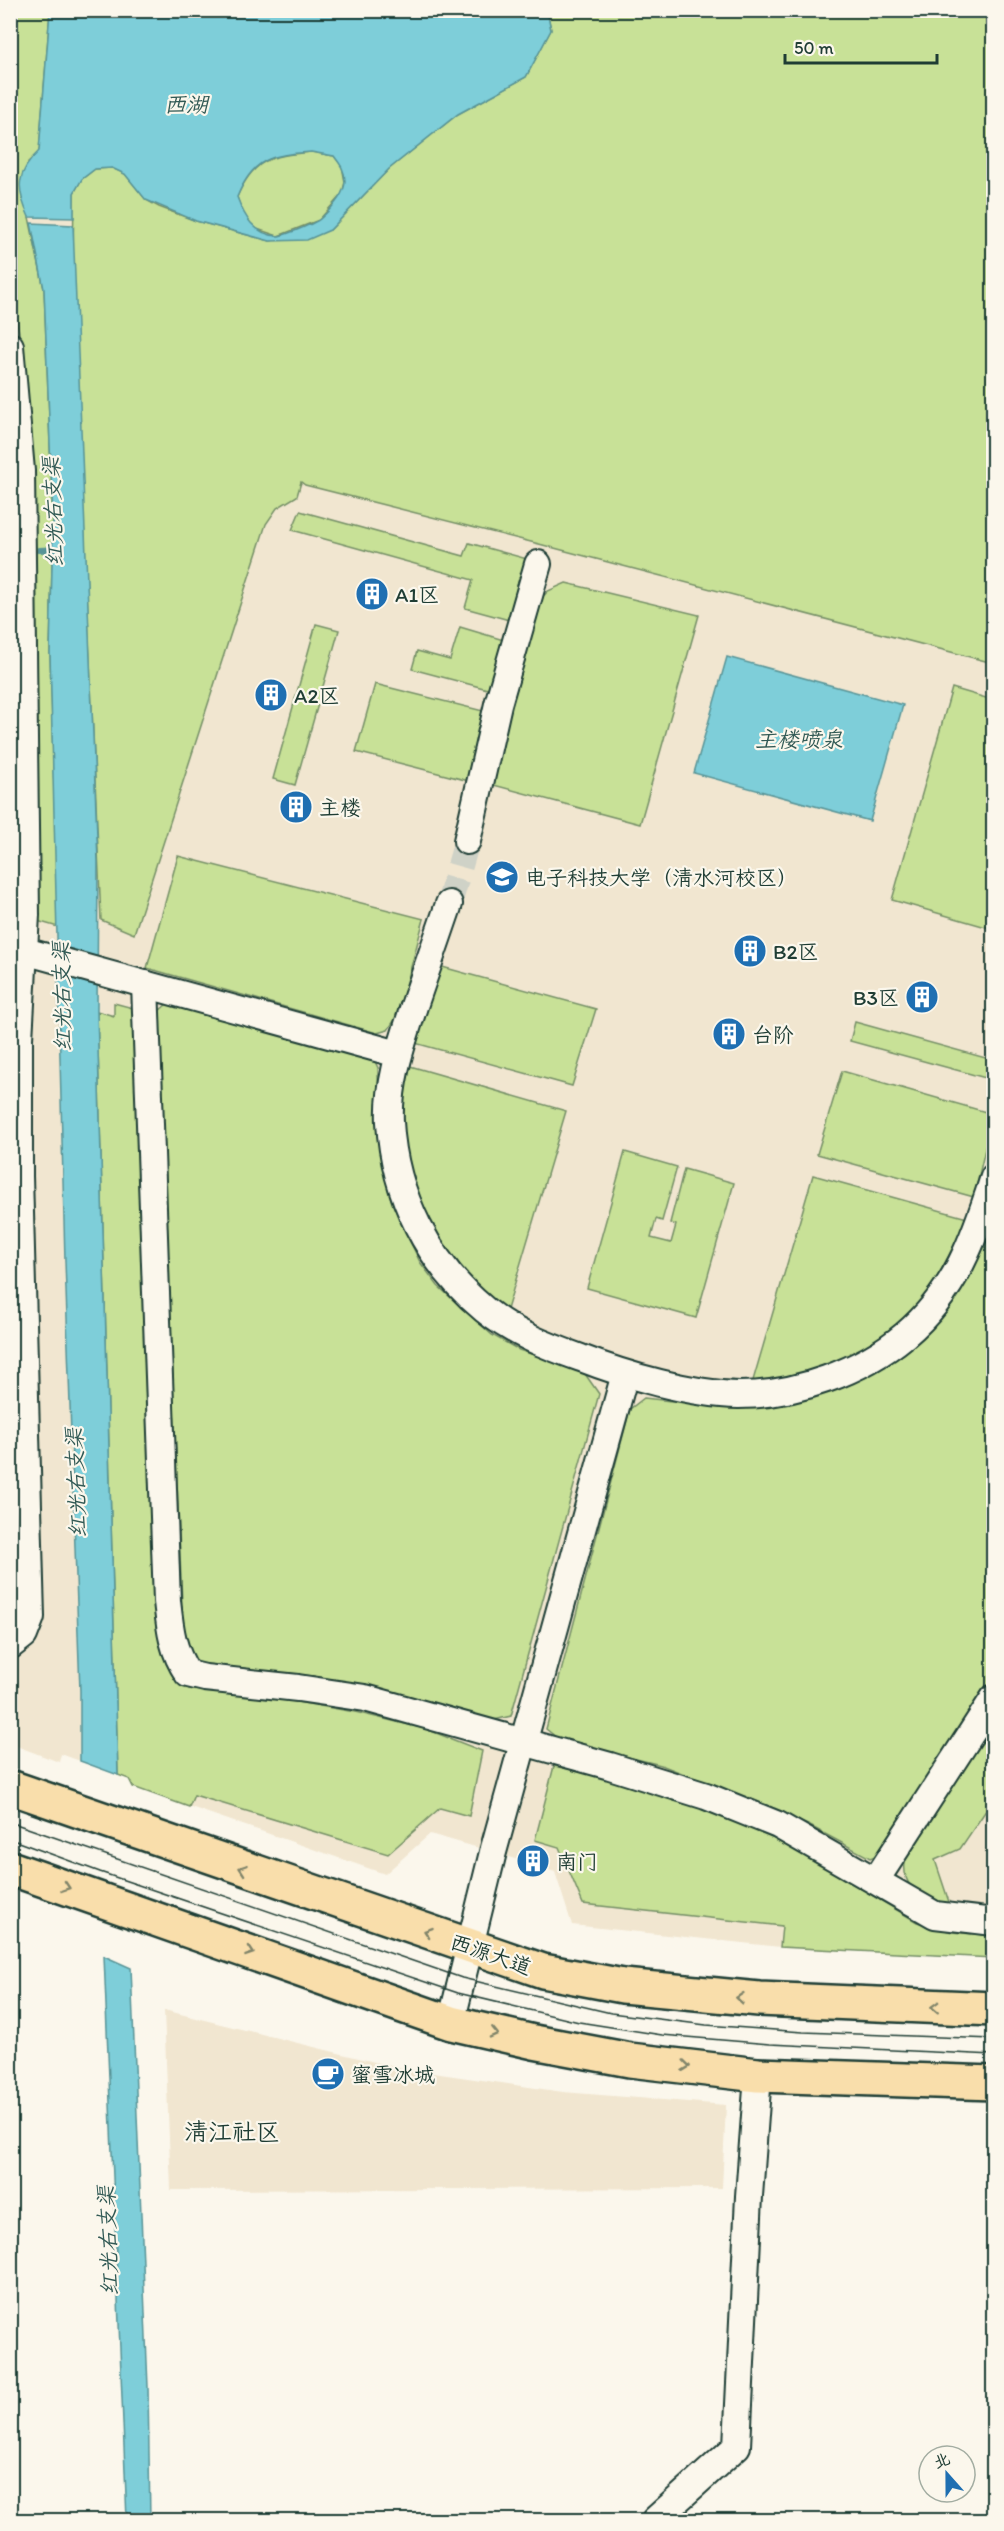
<svg xmlns="http://www.w3.org/2000/svg" width="1004" height="2531" font-family="Itim,'LXGW WenKai TC',sans-serif">
	<style>
		.built { fill: #f1e6d0 }
		.green { fill: #c8e197; stroke: #748f66; stroke-width: 1.5 }
		.water { fill: #7eced9; stroke: #589497; stroke-width: 1.5; fill-rule: evenodd }
		.lines { fill: none; stroke-linecap: round; stroke-linejoin: round }
		.stream { stroke: #589497; stroke-width: 6 }
		.minor-tunnel { stroke: #cfd2c7; stroke-width: 26; stroke-dasharray: 26 13; stroke-linecap: butt }
		.minor-casing { stroke: #1f3d34; stroke-width: 30 }
		.major-casing { stroke: #1f3d34; stroke-width: 38 }
		.minor { stroke: #fbf7ec; stroke-width: 26 }
		.major { stroke: #f9deab; stroke-width: 33 }
		.tram { stroke: #1f3d34; stroke-width: 1.5 }
		.oneway { stroke: #81856a }
		.labels { text-anchor: middle; dominant-baseline: central; stroke-width: 4.5; stroke-linejoin: round; paint-order: stroke }
		.poi-label { font-size: 21px; fill: #1f3d34; stroke: #fbf7ec; text-anchor: start }
		.street-label { font-size: 21px; fill: #1f3d34; stroke: #fbf7ec }
		.water-label { font-size: 22px; font-style: italic; fill: #325a55; stroke: #fbf7ec }
		.quarter-label { font-size: 24px; fill: #1f3d34; stroke: #fbf7ec }
	</style>
	<rect width="100%" height="100%" fill="#fbf7ec"/>
	<filter id="ink" filterUnits="userSpaceOnUse"><feTurbulence type="fractalNoise" baseFrequency=".0167" numOctaves="2"/><feDisplacementMap in="SourceGraphic" scale="12" xChannelSelector="R" yChannelSelector="G"/><feConvolveMatrix kernelMatrix="1 2 1 2 8 2 1 2 1" color-interpolation-filters="sRGB"/></filter>
	<g filter="url(#ink)">
		<g class="built">
			<polygon points="10,11 993,11 993,1958 780,1947 572,1925 555,1872 493,1852 430,1834 385,1874 133,1787 129,1779 61,1754 59,1762 11,1744"/>
			<polygon points="164,2010 399,2068 563,2092 726,2105 722,2188 171,2190"/>
		</g>
		<g class="green">
			<polygon points="10,11 50,11 39,152 28,162 29,217 44,289 53,522 50,653 58,927 37,921 22,350 17,321 10,302"/>
			<polygon points="547,11 993,11 993,663 539,544 305,485 301,482 297,496 277,508 266,524 134,934 101,920 73,263 74,193 82,179 95,169 112,168 125,174 146,200 159,207 196,221 270,241 330,230 389,169 458,114 526,77 551,30"/>
			<path d="M311,152L334,156L342,166L345,182L342,194L319,220L278,236L257,229L244,217L237,197C254,158 271,156 311,152Z"/>
			<polygon points="300,511 464,556 469,543 527,559 513,621 465,608 473,580 292,530"/>
			<polygon points="566,583 699,615 640,824 490,784 536,604 548,591"/>
			<polygon points="316,624 339,630 295,785 273,779"/>
			<polygon points="460,627 507,641 495,691 412,669 417,651 450,660"/>
			<polygon points="375,684 491,713 473,782 356,752"/>
			<polygon points="952,688 993,700 993,929 892,900"/>
			<polygon points="178,856 424,919 398,1015 388,1030 377,1033 147,968"/>
			<polygon points="435,965 596,1009 572,1086 415,1043"/>
			<polygon points="114,1003 133,1008 163,1651 174,1678 189,1689 268,1697 355,1712 426,1729 482,1751 469,1816 440,1808 388,1854 194,1795 189,1807 133,1787 129,1779 118,1775 97,1011 114,1016"/>
			<path d="M168,1003L373,1057L378,1068L379,1142L383,1170L392,1203L420,1262L438,1286L492,1335L519,1350L583,1371L599,1394L511,1716L490,1721C419,1702 345,1675 271,1672C258,1672 213,1673 204,1668C189,1659 186,1644 183,1629L159,1038L158,1012Z"/>
			<polygon points="855,1022 993,1060 993,1080 850,1041"/>
			<polygon points="410,1066 566,1111 506,1313 456,1270 421,1212 402,1146 403,1094"/>
			<polygon points="842,1071 993,1114 974,1197 817,1154"/>
			<polygon points="625,1152 677,1167 662,1221 656,1219 651,1238 671,1243 676,1225 670,1223 684,1169 734,1183 696,1318 587,1288"/>
			<path d="M813,1175L967,1218C951,1251 936,1285 912,1313C891,1338 842,1365 810,1373C791,1378 771,1381 752,1384Z"/>
			<path d="M993,1231V1680L883,1853L870,1858L810,1826L746,1798L661,1765L561,1741L546,1729L630,1409L644,1398C725,1408 810,1412 882,1366C892,1360 904,1355 913,1346C946,1312 969,1272 993,1231Z"/>
			<path d="M993,1718V1800L960,1849L935,1860L950,1905C919,1894 897,1890 907,1851Z"/>
			<polygon points="554,1766 613,1779 738,1821 796,1850 917,1922 952,1932 993,1936 993,1958 780,1947 782,1926 583,1904 559,1847 535,1840"/>
		</g>
		<g class="water">
			<path d="M50,11L547,10L551,30L526,77L458,114L389,169L330,230L307,240L270,241L196,221L146,200L125,174L112,168L95,169L82,179L74,193V218L29,217C16,189 16,173 39,151ZM311,152L334,156C340,164 345,170 345,181C345,194 330,210 320,219C316,223 283,236 278,236C254,235 244,216 237,197C253,158 271,155 311,152Z"/>
			<polygon points="31,223 73,225 98,862 97,1011 118,1775 80,1761 80,1691 65,1261 50,653 53,522 44,289"/>
			<polygon points="727,657 903,705 870,821 694,773"/>
			<polygon points="104,1956 131,1968 148,2387 150,2520 127,2520"/>
		</g>
		<g class="lines">
			<polyline class="stream" points="40,550 60,549"/>
			<polyline class="minor-tunnel" points="449,904 467,841"/>
			<defs>
				<g id="minor">
					<polyline points="10,346 21,471 26,915 19,1039 19,1176 31,1617 24,1635 10,1646"/>
					<polyline points="467,841 498,704 538,564"/>
					<path d="M449,904C437,938 426,972 414,1006C402,1044 388,1082 390,1122C394,1195 429,1264 485,1310C513,1333 547,1346 581,1358C627,1376 691,1394 739,1395C796,1395 861,1372 905,1335C956,1292 974,1239 994,1177"/>
					<polyline points="10,947 398,1054"/>
					<path d="M145,984L167,1601C170,1629 172,1650 188,1674L205,1678L298,1688L365,1698L610,1766L706,1796L778,1825L935,1915L994,1922"/>
					<polyline points="876,1880 994,1698"/>
					<polyline points="451,2023 493,1852 625,1374"/>
					<polyline points="655,2520 737,2446 749,2196 758,2075"/>
				</g>
				<g id="major">
					<polyline points="10,1787 543,1971 623,1986 759,1999 994,2009"/>
					<polyline points="10,1868 451,2023 534,2042 630,2060 758,2075 994,2083"/>
				</g>
			</defs>
			<use href="#minor" class="minor-casing"/>
			<use href="#major" class="major-casing"/>
			<use href="#minor" class="minor"/>
			<use href="#major" class="major"/>
			<g class="tram">
				<polyline points="10,1822 462,1978 611,2013 706,2025 803,2032 994,2039"/>
				<polyline points="10,1839 100,1872 458,1993 579,2022 662,2035 770,2044 994,2055"/>
			</g>
		</g>
		<defs><path id="oneway-chevron" d="M-2-3.5L2.5 0L-2 3.5" fill="none" stroke-width="1.6" stroke-linecap="round" stroke-linejoin="round" transform="scale(1.5)"/></defs>
		<g class="oneway">
			<use href="#oneway-chevron" transform="translate(243 1869) rotate(-161)"/>
			<use href="#oneway-chevron" transform="translate(66 1887) rotate(19)"/>
			<use href="#oneway-chevron" transform="translate(428 1932) rotate(-161)"/>
			<use href="#oneway-chevron" transform="translate(250 1952) rotate(19)"/>
			<use href="#oneway-chevron" transform="translate(740 1998) rotate(-175)"/>
			<use href="#oneway-chevron" transform="translate(935 2007) rotate(-178)"/>
			<use href="#oneway-chevron" transform="translate(494 2033) rotate(13)"/>
			<use href="#oneway-chevron" transform="translate(686 2066) rotate(7)"/>
		</g>
	</g>
	<defs>
		<symbol id="building-disc" viewBox="-11 -11 22 22"><circle r="9.5" fill="#1f6fb2" stroke="#fbf7ec"/><path d="M-4-6H4V6H1V3H-1V6H-4ZM-2.5-4.3h1.7v1.8h-1.7ZM.8-4.3h1.7v1.8H.8ZM-2.5-1h1.7V.8h-1.7ZM.8-1h1.7V.8H.8Z" fill="#fff"/></symbol>
		<symbol id="university-disc" viewBox="-11 -11 22 22"><circle r="9.5" fill="#1f6fb2" stroke="#fbf7ec"/><path d="M0-5L7-2L0 1L-7-2ZM-4 1L0 2.5L4 1V4Q0 6-4 4Z" fill="#fff"/></symbol>
		<symbol id="cafe-disc" viewBox="-11 -11 22 22"><circle r="9.5" fill="#1f6fb2" stroke="#fbf7ec"/><path d="M-5.5-4.5H6V0H3Q3 3.5 0 3.5H-2.5Q-5.5 3.5-5.5 0ZM3-3.2v2h1.7v-2ZM-6 4.5H4V6H-6Z" fill="#fff"/></symbol>
	</defs>
	<g fill-rule="evenodd">
		<use href="#building-disc" x="353" y="575" width="38" height="38"/>
		<use href="#building-disc" x="252" y="676" width="38" height="38"/>
		<use href="#building-disc" x="277" y="788" width="38" height="38"/>
		<use href="#university-disc" x="483" y="858" width="38" height="38"/>
		<use href="#building-disc" x="731" y="932" width="38" height="38"/>
		<use href="#building-disc" x="903" y="978" width="38" height="38"/>
		<use href="#building-disc" x="710" y="1015" width="38" height="38"/>
		<use href="#building-disc" x="514" y="1842" width="38" height="38"/>
		<use href="#cafe-disc" x="309" y="2055" width="38" height="38"/>
	</g>
	<g class="labels">
		<g class="poi-label">
			<text x="395" y="594">A1区</text>
			<text x="294" y="695">A2区</text>
			<text x="319" y="807">主楼</text>
			<text x="525" y="877">电子科技大学（清水河校区）</text>
			<text x="773" y="951">B2区</text>
			<text x="899" y="997" text-anchor="end">B3区</text>
			<text x="752" y="1034">台阶</text>
			<text x="556" y="1861">南门</text>
			<text x="351" y="2074">蜜雪冰城</text>
		</g>
		<g class="street-label">
			<text transform="translate(491 1954) rotate(19)">西源大道</text>
		</g>
		<g class="water-label">
			<text x="186" y="104">西湖</text>
			<text transform="translate(53 512) rotate(-92)">红光右支渠</text>
			<text x="799" y="739">主楼喷泉</text>
			<text transform="translate(62 997) rotate(-91)">红光右支渠</text>
			<text transform="translate(76 1483) rotate(-92)">红光右支渠</text>
			<text transform="translate(108 2241) rotate(-92)">红光右支渠</text>
		</g>
		<g class="quarter-label">
			<text x="232" y="2131">清江社区</text>
		</g>
	</g>
	<rect width="1004" height="2531" fill="none" stroke="#fbf7ec" stroke-width="36"/>
	<rect x="18" y="18" width="968" height="2495" fill="none" stroke="#1f3d34" stroke-width="2" filter="url(#ink)"/>
	<g transform="translate(947 2474) rotate(339)"><circle r="28" fill="#fbf7ec" stroke="#a3ada2" stroke-width="1.5"/>
	<path d="M0-4.5L10 22L0 15L-10 22Z" fill="#1f6fb2"/>
	<text y="-9" font-size="16" font-weight="bold" text-anchor="middle" fill="#1f3d34">北</text>
	</g>
	<path d="M785 54v9h152v-9" fill="none" stroke="#1f3d34" stroke-width="3"/>
	<text x="794" y="54" font-size="18" fill="#1f3d34" stroke="#fbf7ec" stroke-width="4.5" paint-order="stroke">50 m</text>
</svg>
